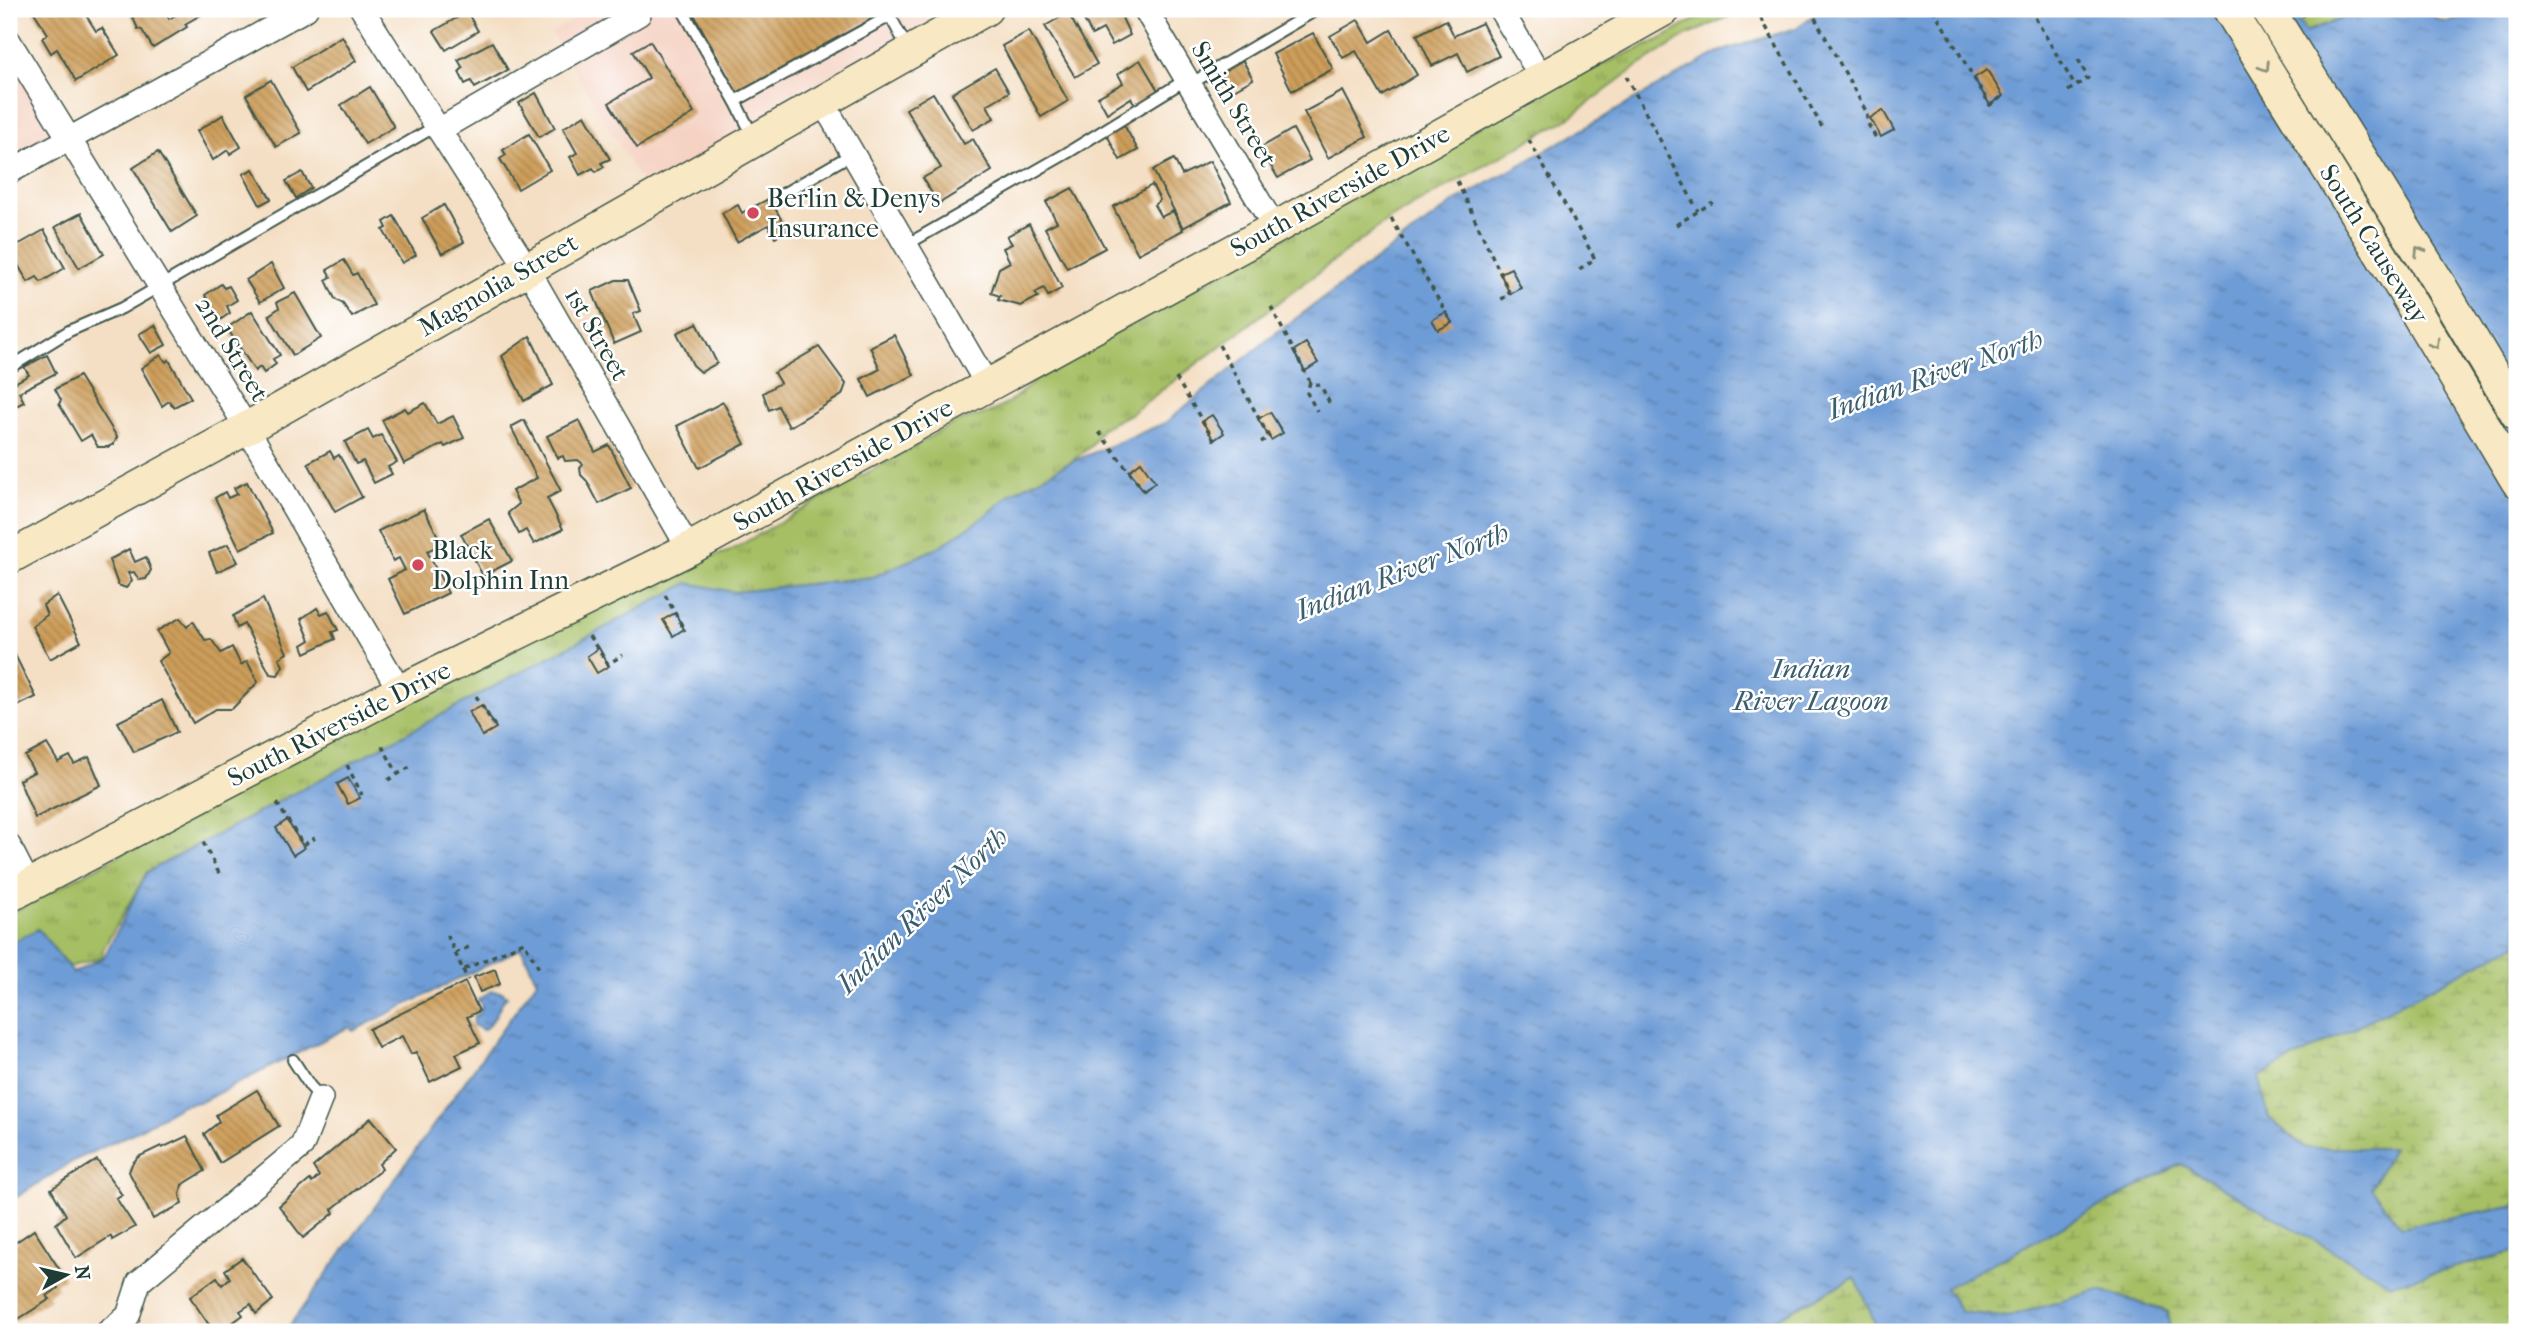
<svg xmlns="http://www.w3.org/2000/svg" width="2526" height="1341" font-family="'IM FELL French Canon',serif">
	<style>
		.built { fill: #f5d2c2 }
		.grass { fill: url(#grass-tufts); stroke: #627e4c; stroke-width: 2 }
		.wetland { fill: url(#wetland-marsh); stroke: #627e4c; stroke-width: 2 }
		.water { fill: url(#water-ripples); stroke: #466c85; stroke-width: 2 }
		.building { fill: url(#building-back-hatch) }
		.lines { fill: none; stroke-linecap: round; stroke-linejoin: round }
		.lane-casing { stroke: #3f554a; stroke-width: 14 }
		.street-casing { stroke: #3f554a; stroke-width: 26 }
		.secondary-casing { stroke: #3f554a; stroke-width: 35 }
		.path { stroke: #3f554a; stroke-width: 3.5; stroke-dasharray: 5 5; stroke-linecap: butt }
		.lane { stroke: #fff; stroke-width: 10 }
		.street { stroke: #fff; stroke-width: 23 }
		.secondary { stroke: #f8e8c3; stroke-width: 32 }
		.oneway { stroke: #8c927c }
		.poi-dot { fill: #d1495b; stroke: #fff; stroke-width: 2.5 }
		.labels { text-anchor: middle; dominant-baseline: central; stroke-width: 5; stroke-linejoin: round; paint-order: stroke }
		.street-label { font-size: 26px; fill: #1f3d34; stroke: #fff }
		.poi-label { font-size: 26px; fill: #1f3d34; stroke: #fff; text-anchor: start }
		.water-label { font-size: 28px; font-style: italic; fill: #3b5e6d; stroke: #fff }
	</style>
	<defs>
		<pattern id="grass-tufts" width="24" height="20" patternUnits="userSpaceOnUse" patternTransform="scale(1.75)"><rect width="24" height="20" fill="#a6bf65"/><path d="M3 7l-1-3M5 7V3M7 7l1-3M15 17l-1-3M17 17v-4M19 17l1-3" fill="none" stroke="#879c54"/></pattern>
		<pattern id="wetland-marsh" width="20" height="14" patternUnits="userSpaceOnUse" patternTransform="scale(1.75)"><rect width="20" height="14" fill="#a6bf65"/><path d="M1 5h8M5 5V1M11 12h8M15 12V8" fill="none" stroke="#879c54"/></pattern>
		<pattern id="water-ripples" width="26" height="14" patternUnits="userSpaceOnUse" patternTransform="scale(1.75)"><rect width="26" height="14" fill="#6e9cd6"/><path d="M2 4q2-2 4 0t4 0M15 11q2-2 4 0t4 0" fill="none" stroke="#5a80ae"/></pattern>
		<pattern id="building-back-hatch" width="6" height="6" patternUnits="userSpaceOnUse" patternTransform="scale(1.75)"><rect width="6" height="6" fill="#ce9e5a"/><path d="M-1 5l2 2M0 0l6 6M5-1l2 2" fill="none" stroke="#a7824b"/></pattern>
	</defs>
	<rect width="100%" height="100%" fill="#fff"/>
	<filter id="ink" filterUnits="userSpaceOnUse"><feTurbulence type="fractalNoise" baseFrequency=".0143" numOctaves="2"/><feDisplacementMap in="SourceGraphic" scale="14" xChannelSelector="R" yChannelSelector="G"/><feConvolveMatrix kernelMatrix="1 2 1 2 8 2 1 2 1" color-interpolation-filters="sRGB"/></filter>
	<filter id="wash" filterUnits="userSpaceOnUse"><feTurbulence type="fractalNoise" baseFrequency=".00686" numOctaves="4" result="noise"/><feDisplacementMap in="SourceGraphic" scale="28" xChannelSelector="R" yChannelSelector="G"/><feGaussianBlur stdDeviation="1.57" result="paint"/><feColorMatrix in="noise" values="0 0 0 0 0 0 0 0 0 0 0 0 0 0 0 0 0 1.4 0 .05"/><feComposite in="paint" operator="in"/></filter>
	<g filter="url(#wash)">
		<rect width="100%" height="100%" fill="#f4dfc4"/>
		<g class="built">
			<polygon points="590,9 920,9 931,28 646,189 551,33"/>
			<polygon points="9,60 49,124 48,135 40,142 9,159"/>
		</g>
		<g class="grass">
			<path d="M1714,9H1745L1686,36L1634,69L1569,118L1388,220L1130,414L1102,428L1091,446L1068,464L1010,494L987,515L937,548L873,577L734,592L688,583L147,872L103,949L102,957L69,967L38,929L9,944V914L564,617L701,560L728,552L958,421C1000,412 1008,405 1040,376L1553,85L1657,41Z"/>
			<polygon points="2245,9 2369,9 2264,46"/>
		</g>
		<g class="wetland">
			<polygon points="2517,924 2517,1205 2401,1227 2371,1188 2393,1148 2305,1148 2269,1118 2244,1090 2270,1052"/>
			<polygon points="2181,1164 2391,1284 2517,1251 2517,1332 2171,1332 2167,1311 2100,1290 2007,1317 1961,1312 1945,1287 1981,1262 2000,1259 2076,1219 2087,1210"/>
			<polygon points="1856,1277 1879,1332 1750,1332"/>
		</g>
		<g class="water">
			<path d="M1822,9H2291L2306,32L2369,9H2428C2437,26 2457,26 2467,9H2517V944L2258,1077L2269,1118L2305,1148H2393L2371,1188L2401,1227L2517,1205V1251L2391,1284L2181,1164L1945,1288L1961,1312L2007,1317L2100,1290L2167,1312L2171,1332H1879L1855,1277L1750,1332H285L537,981L521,948L353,1031L349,1027L203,1101L182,1105L131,1134L75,1160L9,1202V944L38,929L73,973L104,957L147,872L688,583L734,592L873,577L937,548L987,515L1010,494L1071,462L1165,423L1276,333L1453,203L1719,52L1796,28Z"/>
			<path d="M491,991L502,992L507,996C497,1006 497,1021 483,1030L473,1025L474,1016L479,1014L482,1005L478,1000Z"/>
		</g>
		<g id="blocks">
			<g class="building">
				<polygon points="32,9 82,9 96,31 102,28 119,55 76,81 57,49 51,53 42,38 48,34"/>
				<polygon points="129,9 163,9 169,19 179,13 177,9 211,9 185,24 187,27 153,48 142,30 138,29"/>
				<polygon points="691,9 873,9 877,16 737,93"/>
				<polygon points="1086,9 1127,9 1130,14 1122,18 1130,35 1112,45 1103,29 1092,35 1080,12"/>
				<polygon points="467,12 478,31 446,50 434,31"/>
				<polygon points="1068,13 1097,64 1075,77 1045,26"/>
				<polygon points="1358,20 1371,42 1391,30 1417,75 1382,96 1356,51 1343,58 1330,36"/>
				<polygon points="1446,20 1454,36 1482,23 1499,56 1467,72 1458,53 1432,66 1417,35"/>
				<polygon points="1029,31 1068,101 1041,117 1002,46"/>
				<polygon points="1313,33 1333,69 1292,91 1273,54"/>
				<polygon points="342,36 356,61 306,92 292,67"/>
				<polygon points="650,41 694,113 637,148 609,103 649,78 633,51"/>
				<polygon points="492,42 508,70 475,88 471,81 465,84 459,72 463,68 458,60"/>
				<polygon points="1242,59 1253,79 1230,92 1219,72"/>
				<polygon points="1140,60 1159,92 1135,105 1131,98 1107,113 1098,97 1123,83 1118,74"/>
				<polygon points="995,68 1009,92 987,105 994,118 973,130 952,93"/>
				<polygon points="1987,70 2003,96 1990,105 1974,78"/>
				<polygon points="271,80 301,133 276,147 246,95"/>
				<polygon points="370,87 394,127 365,144 341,105"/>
				<polygon points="1343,91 1367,137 1328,158 1304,112"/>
				<polygon points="536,93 555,128 539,137 519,103"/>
				<polygon points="933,93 964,144 973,139 992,171 938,204 923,178 941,168 906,109"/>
				<polygon points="1883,110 1894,130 1881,137 1870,118"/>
				<polygon points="223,115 241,147 230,154 228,150 213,160 197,131"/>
				<polygon points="585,115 610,159 601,163 604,167 596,172 593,168 580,175 570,157 577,153 563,128"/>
				<polygon points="1124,125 1138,150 1120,160 1107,135"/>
				<polygon points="1293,129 1310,160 1278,178 1260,148"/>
				<polygon points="529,134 550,170 518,189 500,159 506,155 503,150"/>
				<polygon points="158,152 197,216 172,232 133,168"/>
				<polygon points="1174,159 1182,175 1210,161 1231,202 1183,228 1153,170"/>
				<polygon points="253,169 271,199 260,205 243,174"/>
				<polygon points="302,172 311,188 296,198 286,181"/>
				<polygon points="1152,185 1160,200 1154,205 1161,217 1173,211 1183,230 1138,254 1113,207"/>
				<polygon points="1072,188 1105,248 1067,268 1045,228 1057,222 1046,202"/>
				<polygon points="770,198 787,231 775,237 768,225 737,242 722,213 738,205 742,213"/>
				<polygon points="444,205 464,242 442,254 422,218"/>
				<polygon points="81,213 104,254 79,268 55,227"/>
				<polygon points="394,216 416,255 402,263 383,230 387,228 384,222"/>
				<polygon points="1029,224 1062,288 1048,296 1044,288 1035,293 1038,297 1021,306 998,300 1000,296 991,293 999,268 1010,262 1003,248 1012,244 1007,236"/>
				<polygon points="44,230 65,268 41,282 37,277 28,282 9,250"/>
				<polygon points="344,260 353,275 357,273 374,305 352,317 343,304 335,299 326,280 331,277 327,270"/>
				<polygon points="271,264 284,288 260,302 246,280"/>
				<polygon points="1511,268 1521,288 1510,294 1500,273"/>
				<polygon points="616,280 628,280 641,311 633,314 641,332 614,344 592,291"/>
				<polygon points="221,284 224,288 229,286 237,300 227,306 230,313 220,320 205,295"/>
				<polygon points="295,293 321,338 293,355 269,315 279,308 277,302"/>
				<polygon points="252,311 280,355 273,359 276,364 264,373 260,367 255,371 227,328"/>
				<polygon points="1446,312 1452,323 1438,330 1432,320"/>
				<polygon points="697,323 717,363 701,372 693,365 677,333"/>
				<polygon points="155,325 166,345 151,353 139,334"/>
				<polygon points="894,335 914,375 870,397 861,379 880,369 870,347"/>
				<polygon points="530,336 553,385 524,401 502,356"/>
				<polygon points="1306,343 1318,363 1305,371 1293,351"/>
				<polygon points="819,347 846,384 842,395 789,427 778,406 769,410 763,393 780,383 774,373"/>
				<polygon points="47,355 56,373 19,392 24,402 10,409 9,386 29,375 24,367"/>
				<polygon points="161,355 166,362 169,360 191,398 174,407 169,401 162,406 141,368"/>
				<polygon points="79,376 117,437 114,444 108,447 98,447 91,435 81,441 59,404 61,400 55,389"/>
				<polygon points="723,402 745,444 699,468 677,426"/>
				<polygon points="425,403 437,424 453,416 464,438 445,447 443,444 404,464 382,420 405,408 408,412"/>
				<polygon points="1270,412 1283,433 1271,440 1258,419"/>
				<polygon points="1212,415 1224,433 1214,440 1202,421"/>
				<polygon points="524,420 561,491 547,498 563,529 534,544 526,530 519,534 508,513 519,504 512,491 537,478 511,427"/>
				<polygon points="579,420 595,452 609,445 631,488 599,504 587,481 581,475 580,468 583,464 578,460 565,461 563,456 558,458 547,436"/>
				<polygon points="368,430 373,439 381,435 397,462 388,467 392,474 374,483 363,461 356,464 345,442"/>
				<polygon points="330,451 334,458 339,455 362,497 335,512 308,463"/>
				<polygon points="1141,462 1155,482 1144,491 1129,471"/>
				<polygon points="247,482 273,533 240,549 215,498 225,492 228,498 237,494 234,488"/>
				<polygon points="424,509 442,544 427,551 448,593 405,614 388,579 405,570 399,558 393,561 378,531"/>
				<polygon points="489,519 512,561 483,576 461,534"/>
				<polygon points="228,544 238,562 217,572 209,553"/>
				<polygon points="129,549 135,562 146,557 151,570 146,579 139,580 134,572 128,573 132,581 126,588 118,585 109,560"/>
				<polygon points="57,595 81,642 50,659 32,626 47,615 43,605"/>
				<polygon points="263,599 287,653 279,658 283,666 278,675 270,674 244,624 237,628 233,616"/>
				<polygon points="317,608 321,614 328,611 338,630 332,632 335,639 305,653 302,645 310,640 301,619"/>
				<polygon points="675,613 684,629 673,636 663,620"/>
				<polygon points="180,618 187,627 193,621 205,640 211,639 221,653 232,647 241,665 247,661 258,682 232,709 216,709 193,723 158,661 169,653 157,631"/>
				<polygon points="9,643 36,697 9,710"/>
				<polygon points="599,648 609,666 597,673 587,656"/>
				<polygon points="162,700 177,732 134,752 118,722"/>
				<polygon points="482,705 496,728 482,736 469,712"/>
				<polygon points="47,744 58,762 70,756 74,764 89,757 101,785 35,818 19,780 34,772 25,756"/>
				<polygon points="348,778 360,798 348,804 337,784"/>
				<polygon points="287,820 304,848 293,855 276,828"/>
				<polygon points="495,969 500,984 480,992 474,977"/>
				<polygon points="465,982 479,1011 467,1017 480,1043 456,1054 462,1066 430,1082 416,1052 411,1054 402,1036 378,1048 369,1029"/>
				<polygon points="257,1090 279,1126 220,1163 204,1134 219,1122 216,1115"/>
				<polygon points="371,1118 396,1148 379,1164 382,1169 332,1209 334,1213 303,1238 279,1206 310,1180 312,1183 319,1176 313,1167"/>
				<polygon points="187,1136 205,1171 182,1185 180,1195 182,1204 153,1219 129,1172 132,1164 138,1157 161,1146 162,1148"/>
				<polygon points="97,1160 122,1195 116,1198 135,1227 112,1240 111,1236 76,1258 56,1224 66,1215 51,1189"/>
				<polygon points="34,1230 65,1278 55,1284 58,1288 47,1296 50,1299 9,1325 9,1247"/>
				<polygon points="242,1258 273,1300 256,1314 251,1304 240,1311 243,1315 220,1332 214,1332 190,1297 217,1277 222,1285 230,1278 225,1270"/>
			</g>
		</g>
	</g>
	<g filter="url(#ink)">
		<use href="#blocks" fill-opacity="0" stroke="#3f554a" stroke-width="2"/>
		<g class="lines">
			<defs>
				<g id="lane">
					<polyline points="682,9 735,101"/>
					<polyline points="1190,84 1318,9"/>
					<polyline points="754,138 735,101 890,16 908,49"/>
					<polyline points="781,195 852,154"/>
					<polyline points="906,245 1067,153 1187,79"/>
					<polyline points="9,368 69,331 122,308 436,126"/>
					<polyline points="293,1060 310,1086 321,1098"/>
				</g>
				<g id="street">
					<polyline points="362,9 527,268 689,549"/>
					<polyline points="1145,9 1275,228"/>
					<polyline points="1500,9 1542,78"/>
					<polyline points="9,41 247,428 400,691"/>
					<polyline points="822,101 988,386"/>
					<polyline points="439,130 639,14 640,9"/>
					<polyline points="9,172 306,9"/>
					<polyline points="9,846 29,885"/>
					<polyline points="108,1332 128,1316 139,1282 302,1146 321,1098"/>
				</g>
				<g id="secondary">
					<polyline points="2229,9 2403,290 2517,481"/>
					<polyline points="2268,9 2435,277 2517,414"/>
					<polyline points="9,558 247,428 986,9"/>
					<polyline points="9,896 400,691 689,549 1275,228 1665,9"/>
				</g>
			</defs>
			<use href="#lane" class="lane-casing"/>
			<use href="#street" class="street-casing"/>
			<use href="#secondary" class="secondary-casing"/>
			<g class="path">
				<polyline points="1756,9 1822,127"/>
				<polyline points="1810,9 1867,113 1867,122 1876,138"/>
				<polyline points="1933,9 1990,105 2003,96"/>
				<polyline points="2030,9 2075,86"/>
				<polyline points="2302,16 2311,9"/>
				<polyline points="1626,76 1698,211"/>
				<polyline points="2068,91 2088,78 2077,57"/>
				<polyline points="1529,140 1595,259 1576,271"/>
				<polyline points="1457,181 1510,294 1500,300"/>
				<polyline points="1391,218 1452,323"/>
				<polyline points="1676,225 1713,202"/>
				<polyline points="1271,307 1310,382 1321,386 1330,404"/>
				<polyline points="1219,345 1269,437 1261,442"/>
				<polyline points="1176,378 1214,440"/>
				<polyline points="1310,382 1307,393 1317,411"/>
				<polyline points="1099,432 1144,491"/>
				<polyline points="665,595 685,631"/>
				<polyline points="589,636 608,664 623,655"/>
				<polyline points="476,696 496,728"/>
				<polyline points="382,746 398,774"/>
				<polyline points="347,765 362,795"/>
				<polyline points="388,780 410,767"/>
				<polyline points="277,803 303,845 315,838"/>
				<polyline points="203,842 221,877"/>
				<polyline points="447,935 463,970 524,942 541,972"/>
				<polyline points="455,953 469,947"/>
				<polyline points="463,970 468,980"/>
			</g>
			<use href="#lane" class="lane"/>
			<use href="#street" class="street"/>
			<use href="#secondary" class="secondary"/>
		</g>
		<defs><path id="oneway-chevron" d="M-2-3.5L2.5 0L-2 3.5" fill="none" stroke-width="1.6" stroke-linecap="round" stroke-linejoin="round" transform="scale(1.75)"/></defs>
		<g class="oneway">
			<use href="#oneway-chevron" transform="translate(2265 67) rotate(58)"/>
			<use href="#oneway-chevron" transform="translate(2419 251) rotate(-122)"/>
			<use href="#oneway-chevron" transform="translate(2435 344) rotate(59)"/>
		</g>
	</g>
	<g class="poi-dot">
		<circle cx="753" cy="213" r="7"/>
		<circle cx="418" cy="565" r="7"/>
	</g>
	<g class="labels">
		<g class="street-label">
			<text transform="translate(1234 104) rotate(59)">Smith Street</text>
			<text transform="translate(1340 191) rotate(-29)">South Riverside Drive</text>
			<text transform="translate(2374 244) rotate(58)">South Causeway</text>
			<text transform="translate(498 285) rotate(-30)">Magnolia Street</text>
			<text transform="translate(597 334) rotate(60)">1st Street</text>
			<text transform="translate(232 349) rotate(59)">2nd Street</text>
			<text transform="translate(843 465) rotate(-29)">South Riverside Drive</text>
			<text transform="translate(339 724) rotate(-27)">South Riverside Drive</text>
		</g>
		<g class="poi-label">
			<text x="767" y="198">Berlin &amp; Denys<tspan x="767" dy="30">Insurance</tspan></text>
			<text x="432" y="550">Black<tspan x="432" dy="30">Dolphin Inn</tspan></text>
		</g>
		<g class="water-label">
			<text transform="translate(1935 374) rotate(-19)">Indian River North</text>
			<text transform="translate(1402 571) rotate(-21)">Indian River North</text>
			<text x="1811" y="668">Indian<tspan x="1811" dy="32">River Lagoon</tspan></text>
			<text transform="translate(922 910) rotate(-44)">Indian River North</text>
		</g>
	</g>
	<rect width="2526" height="1341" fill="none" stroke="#fff" stroke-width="35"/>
	<g transform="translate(66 1275) rotate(82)" stroke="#ffffff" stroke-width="5" paint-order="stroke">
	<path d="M0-5L12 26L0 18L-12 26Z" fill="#1f3d34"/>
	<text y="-10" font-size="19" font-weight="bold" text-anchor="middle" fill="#1f3d34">N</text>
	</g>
</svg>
